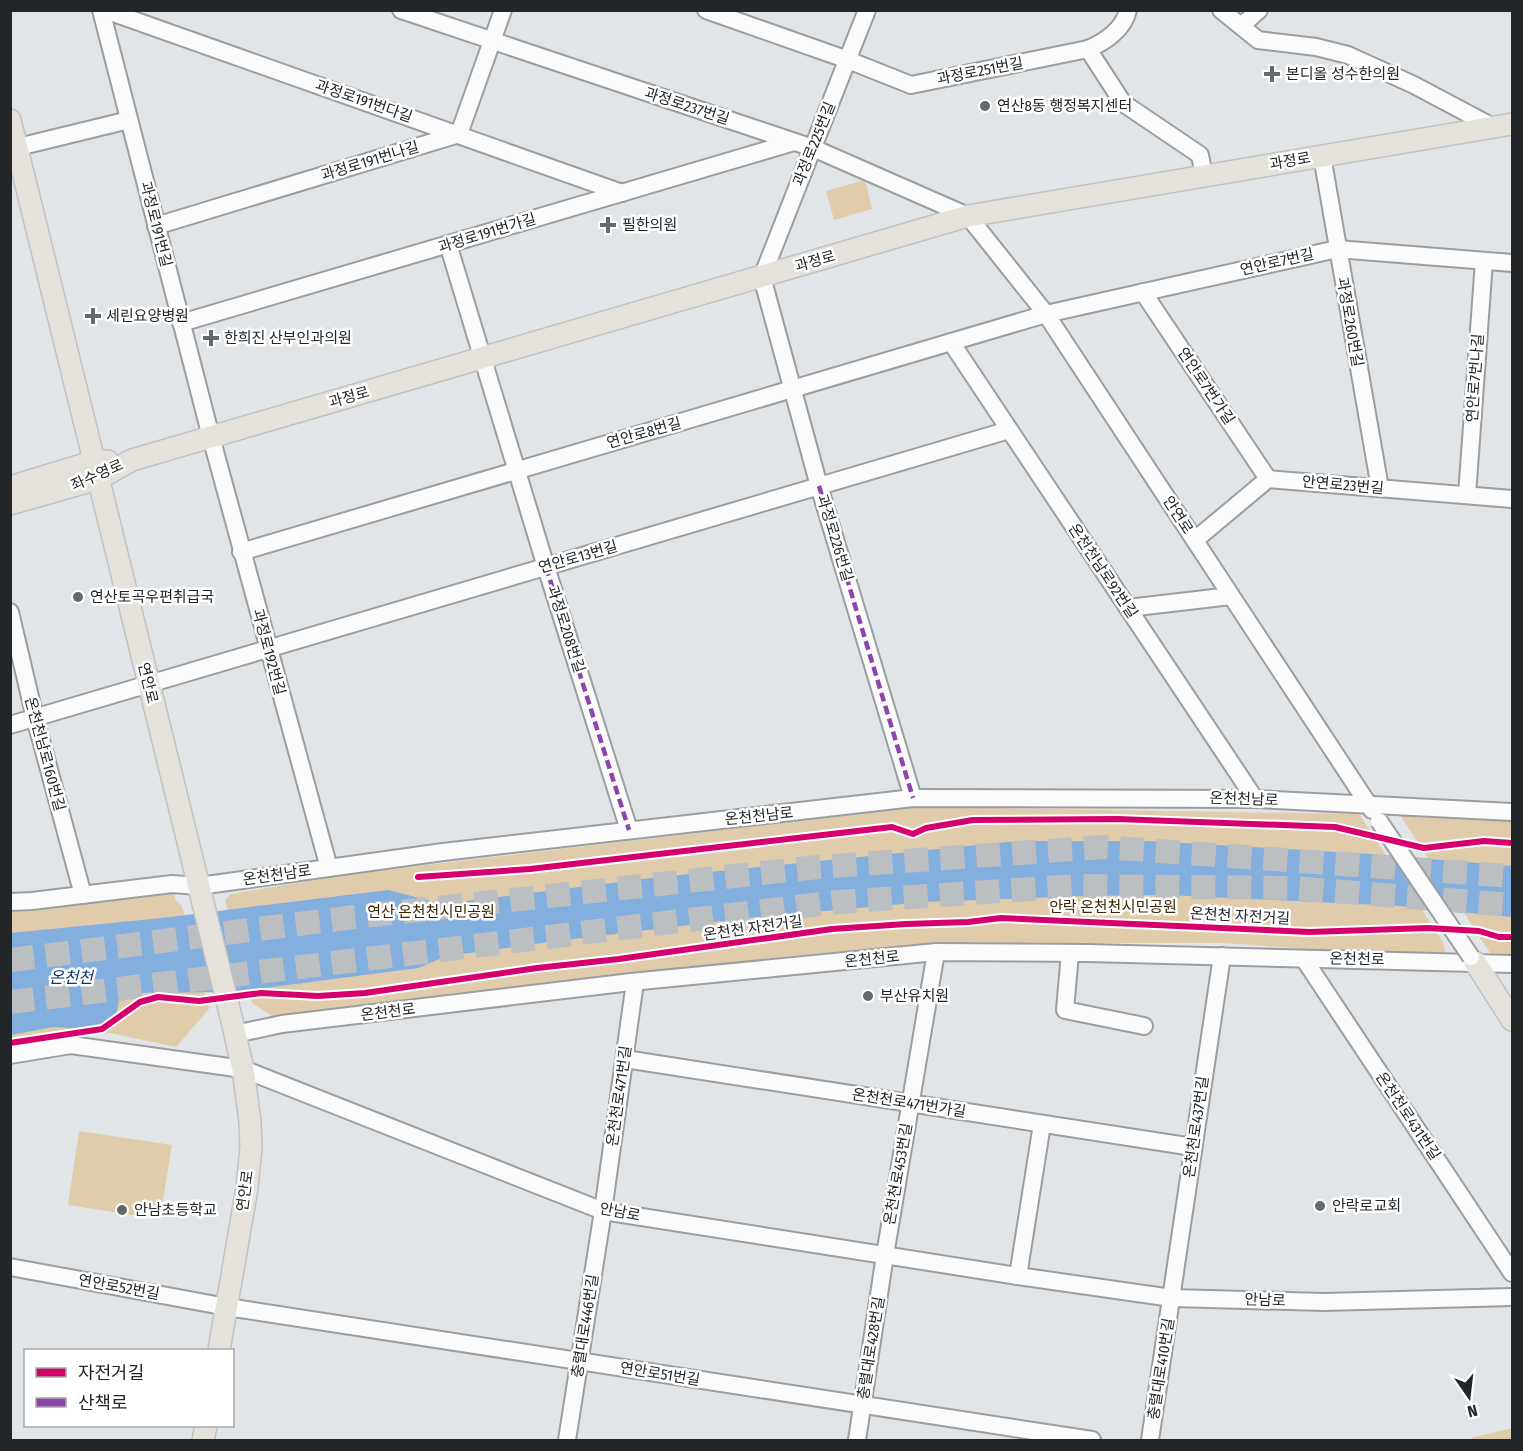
<svg xmlns="http://www.w3.org/2000/svg" width="1523" height="1451" font-family="'Fira Sans Condensed','Noto Sans KR',sans-serif">
	<style>
		.green { fill: #e0ccaa }
		.water { fill: #82afde }
		.lines { fill: none; stroke-linecap: round; stroke-linejoin: round }
		.highway-tunnel { stroke: #bcbfc2; stroke-width: 24; stroke-dasharray: 24 12; stroke-linecap: butt }
		.minor-casing { stroke: #9b9ea0; stroke-width: 20 }
		.major-casing { stroke: #c0c2c4; stroke-width: 24 }
		.minor { stroke: #fbfbfc; stroke-width: 16 }
		.major { stroke: #e5e2dc; stroke-width: 21 }
		.minor-bridge-casing { stroke: #9b9ea0; stroke-width: 20; stroke-linecap: butt }
		.major-bridge-casing { stroke: #c0c2c4; stroke-width: 24; stroke-linecap: butt }
		.minor-bridge { stroke: #fbfbfc; stroke-width: 16 }
		.major-bridge { stroke: #e5e2dc; stroke-width: 21 }
		.quiet { stroke: #8e44ad; stroke-width: 4.5; stroke-dasharray: 9 4.5; stroke-linecap: butt }
		.cycleway-casing { stroke: #fff; stroke-width: 10 }
		.cycleway { stroke: #d6006c; stroke-width: 6 }
		.poi-dot { fill: #66696b; stroke: #fff; stroke-width: 2 }
		.labels { text-anchor: middle; dominant-baseline: central; stroke-width: 5; stroke-linejoin: round; paint-order: stroke }
		.street-label { font-size: 15px; fill: #232628; stroke: #fff }
		.poi-label { font-size: 15px; fill: #232628; stroke: #fff; text-anchor: start }
		.park-label { font-size: 15px; fill: #3b2802; stroke: #fff }
		.water-label { font-size: 16px; font-style: italic; fill: #0c3a65; stroke: #fff }
	</style>
	<rect width="100%" height="100%" fill="#e2e5e8"/>
	<g class="green">
		<polygon points="865,180 872,209 834,220 826,191"/>
		<polygon points="915,807 1359,814 1443,942 1446,954 1441,956 1402,956 1223,943 935,943 790,956 272,1016 252,1003 225,900 231,894 351,874"/>
		<polygon points="1400,815 1512,821 1512,961 1494,959"/>
		<polygon points="173,889 176,901 182,906 187,923 11,944 11,906"/>
		<polygon points="202,984 209,1009 176,1047 110,1033 75,1036 11,1046 11,1020 115,986"/>
		<polygon points="79,1131 172,1145 160,1219 68,1205"/>
		<polygon points="1512,1428 1512,1440 1472,1440 1471,1438"/>
	</g>
	<polygon class="water" points="1019,841 1149,841 1370,854 1512,866 1512,917 1399,906 1169,895 1083,896 925,902 748,918 557,941 447,956 418,968 234,992 120,993 115,1022 96,1030 53,1027 11,1035 11,933 162,918 388,890 442,904 660,877"/>
	<g class="lines">
		<g class="highway-tunnel">
			<polyline points="10,960 354,917 818,867 1103,847 1512,876"/>
			<polyline points="10,1002 838,902 1076,886 1293,888 1512,905"/>
		</g>
		<defs>
			<g id="minor">
				<polyline points="101,10 211,437 329,868"/>
				<polyline points="105,10 622,193"/>
				<polyline points="401,10 813,148 968,216 1046,314 1372,810"/>
				<polyline points="706,10 848,60 911,85 1088,49 1123,103 1200,155 1204,176"/>
				<polyline points="867,10 762,277 819,486 913,798"/>
				<polyline points="1221,10 1258,40 1316,47 1348,55 1414,85 1493,127"/>
				<polyline points="1241,26 1259,10"/>
				<path d="M1088,49C1105,42 1124,29 1128,10"/>
				<polyline points="10,149 129,120"/>
				<polyline points="1322,156 1380,488"/>
				<polyline points="156,226 459,134 503,10"/>
				<polyline points="448,244 546,567 629,830"/>
				<polyline points="1143,292 1268,479"/>
				<polyline points="181,323 794,142"/>
				<polyline points="951,342 1255,799"/>
				<polyline points="1467,495 1484,261"/>
				<polyline points="1195,540 1268,479 1512,499"/>
				<polyline points="241,552 1046,314 1337,249 1512,263"/>
				<polyline points="1128,608 1231,596"/>
				<polyline points="10,612 35,718 83,895"/>
				<polyline points="10,725 1009,430"/>
				<polyline points="10,902 32,901 172,884 199,886 443,852 913,798 1255,799 1512,812"/>
				<polyline points="1070,953 1065,1010 1144,1026"/>
				<polyline points="1304,959 1512,1273"/>
				<polyline points="235,1034 282,1024 631,982 936,952 1088,953 1512,964"/>
				<polyline points="10,1055 71,1045 243,1069 603,1211 1018,1276 1172,1298 1324,1302 1512,1297"/>
				<polyline points="625,1059 1193,1147"/>
				<polyline points="10,1267 227,1307 1092,1440"/>
				<polyline points="1018,1276 1042,1124"/>
				<polyline points="567,1440 603,1211 635,982"/>
				<polyline points="857,1440 885,1255 936,952"/>
				<polyline points="1150,1440 1222,956"/>
			</g>
			<g id="major">
				<polyline points="10,120 203,903"/>
				<polyline points="10,487 95,461 108,461"/>
				<polyline points="10,504 98,479 132,460 968,216 1512,124"/>
				<polyline points="1475,962 1512,1020"/>
				<polyline points="219,1350 247,1188 251,1147 250,1122 243,1069 232,1021"/>
				<polyline points="203,1440 206,1426"/>
			</g>
		</defs>
		<use href="#minor" class="minor-casing"/>
		<use href="#major" class="major-casing"/>
		<use href="#minor" class="minor"/>
		<use href="#major" class="major"/>
		<defs>
			<polyline id="minor-bridge" points="1379,821 1471,957"/>
			<polyline id="major-bridge" points="203,903 232,1021"/>
		</defs>
		<use href="#minor-bridge" class="minor-bridge-casing"/>
		<use href="#major-bridge" class="major-bridge-casing"/>
		<use href="#minor-bridge" class="minor-bridge"/>
		<use href="#major-bridge" class="major-bridge"/>
		<g class="quiet">
			<polyline points="819,486 913,798"/>
			<polyline points="546,567 629,830"/>
		</g>
		<defs>
			<g id="cycleway">
				<polyline points="418,877 530,869 892,827 913,834 926,828 973,820 1117,819 1335,827 1424,848 1484,841 1512,843"/>
				<polyline points="10,1043 102,1029 140,1002 158,997 199,1001 261,993 318,996 365,993 537,968 619,959 832,929 906,924 968,922 1001,918 1310,932 1428,928 1479,931 1499,937 1512,937"/>
			</g>
		</defs>
		<use href="#cycleway" class="cycleway-casing"/>
		<use href="#cycleway" class="cycleway"/>
	</g>
	<g class="poi-dot">
		<path d="M1269 65h6v6h6v6h-6v6h-6v-6h-6v-6h6z"/>
		<circle cx="985" cy="106" r="6"/>
		<path d="M605 216h6v6h6v6h-6v6h-6v-6h-6v-6h6z"/>
		<path d="M90 307h6v6h6v6h-6v6h-6v-6h-6v-6h6z"/>
		<path d="M208 329h6v6h6v6h-6v6h-6v-6h-6v-6h6z"/>
		<circle cx="78" cy="597" r="6"/>
		<circle cx="868" cy="996" r="6"/>
		<circle cx="1320" cy="1206" r="6"/>
		<circle cx="122" cy="1210" r="6"/>
	</g>
	<g class="labels">
		<g class="street-label">
			<text transform="translate(980 71) rotate(-11)">과정로251번길</text>
			<text transform="translate(364 101) rotate(19)">과정로191번다길</text>
			<text transform="translate(687 106) rotate(18)">과정로237번길</text>
			<text transform="translate(814 144) rotate(-68)">과정로225번길</text>
			<text transform="translate(370 161) rotate(-17)">과정로191번나길</text>
			<text transform="translate(1290 161) rotate(-10)">과정로</text>
			<text transform="translate(156 224) rotate(76)">과정로191번길</text>
			<text transform="translate(487 233) rotate(-17)">과정로191번가길</text>
			<text transform="translate(815 261) rotate(-16)">과정로</text>
			<text transform="translate(1277 262) rotate(-13)">연안로7번길</text>
			<text transform="translate(1350 322) rotate(80)">과정로260번길</text>
			<text transform="translate(1475 378) rotate(-86)">연안로7번나길</text>
			<text transform="translate(1206 386) rotate(56)">연안로7번가길</text>
			<text transform="translate(349 397) rotate(-16)">과정로</text>
			<text transform="translate(644 433) rotate(-16)">연안로8번길</text>
			<text transform="translate(97 475) rotate(-24)">좌수영로</text>
			<text transform="translate(1343 485) rotate(5)">안연로23번길</text>
			<text transform="translate(1178 515) rotate(57)">안연로</text>
			<text transform="translate(835 538) rotate(73)">과정로226번길</text>
			<text transform="translate(578 557) rotate(-16)">연안로13번길</text>
			<text transform="translate(1103 571) rotate(56)">온천천남로92번길</text>
			<text transform="translate(566 629) rotate(72)">과정로208번길</text>
			<text transform="translate(269 652) rotate(75)">과정로192번길</text>
			<text transform="translate(148 683) rotate(76)">연안로</text>
			<text transform="translate(45 754) rotate(75)">온천천남로160번길</text>
			<text transform="translate(1244 799) rotate(2)">온천천남로</text>
			<text transform="translate(759 816) rotate(-6)">온천천남로</text>
			<text transform="translate(277 875) rotate(-8)">온천천남로</text>
			<text transform="translate(1240 916) rotate(3)">온천천 자전거길</text>
			<text transform="translate(753 928) rotate(-8)">온천천 자전거길</text>
			<text transform="translate(872 959) rotate(-6)">온천천로</text>
			<text transform="translate(1357 959) rotate(1)">온천천로</text>
			<text transform="translate(388 1012) rotate(-7)">온천천로</text>
			<text transform="translate(619 1096) rotate(-82)">온천천로471번길</text>
			<text transform="translate(909 1103) rotate(9)">온천천로471번가길</text>
			<text transform="translate(1408 1116) rotate(56)">온천천로431번길</text>
			<text transform="translate(1196 1127) rotate(-82)">온천천로437번길</text>
			<text transform="translate(898 1174) rotate(-80)">온천천로453번길</text>
			<text transform="translate(245 1191) rotate(-82)">연안로</text>
			<text transform="translate(620 1212) rotate(11)">안남로</text>
			<text transform="translate(119 1287) rotate(10)">연안로52번길</text>
			<text transform="translate(1265 1300) rotate(2)">안남로</text>
			<text transform="translate(585 1326) rotate(-81)">충렬대로446번길</text>
			<text transform="translate(871 1348) rotate(-81)">충렬대로428번길</text>
			<text transform="translate(1161 1369) rotate(-81)">충렬대로410번길</text>
			<text transform="translate(660 1374) rotate(9)">연안로51번길</text>
		</g>
		<g class="poi-label">
			<text x="1286" y="74">본디올 성수한의원</text>
			<text x="997" y="106">연산8동 행정복지센터</text>
			<text x="622" y="225">필한의원</text>
			<text x="106" y="316">세린요양병원</text>
			<text x="224" y="338">한희진 산부인과의원</text>
			<text x="90" y="597">연산토곡우편취급국</text>
			<text x="880" y="996">부산유치원</text>
			<text x="1332" y="1206">안락로교회</text>
			<text x="134" y="1210">안남초등학교</text>
		</g>
		<g class="park-label">
			<text x="1113" y="907">안락 온천천시민공원</text>
			<text x="431" y="912">연산 온천천시민공원</text>
		</g>
		<g class="water-label">
			<text x="71" y="977">온천천</text>
		</g>
	</g>
	<rect width="1523" height="1451" fill="none" stroke="#232628" stroke-width="24"/>
	<rect x="24" y="1349" width="210" height="78" fill="#ffffff" stroke="#a7a8a9" stroke-width="1.5"/>
	<rect x="36" y="1368" width="30" height="9" fill="#d6006c" stroke="#a7a8a9" stroke-width="1.5"/>
	<text x="78" y="1379" font-size="18" fill="#232628">자전거길</text>
	<rect x="36" y="1398" width="30" height="9" fill="#8e44ad" stroke="#a7a8a9" stroke-width="1.5"/>
	<text x="78" y="1409" font-size="18" fill="#232628">산책로</text>
	<g transform="translate(1469 1397) rotate(166)" stroke="#ffffff" stroke-width="4.5" paint-order="stroke">
	<path d="M0-4.5L10 22L0 15L-10 22Z" fill="#232628"/>
	<text y="-9" font-size="16" font-weight="bold" text-anchor="middle" fill="#232628">N</text>
	</g>
</svg>
